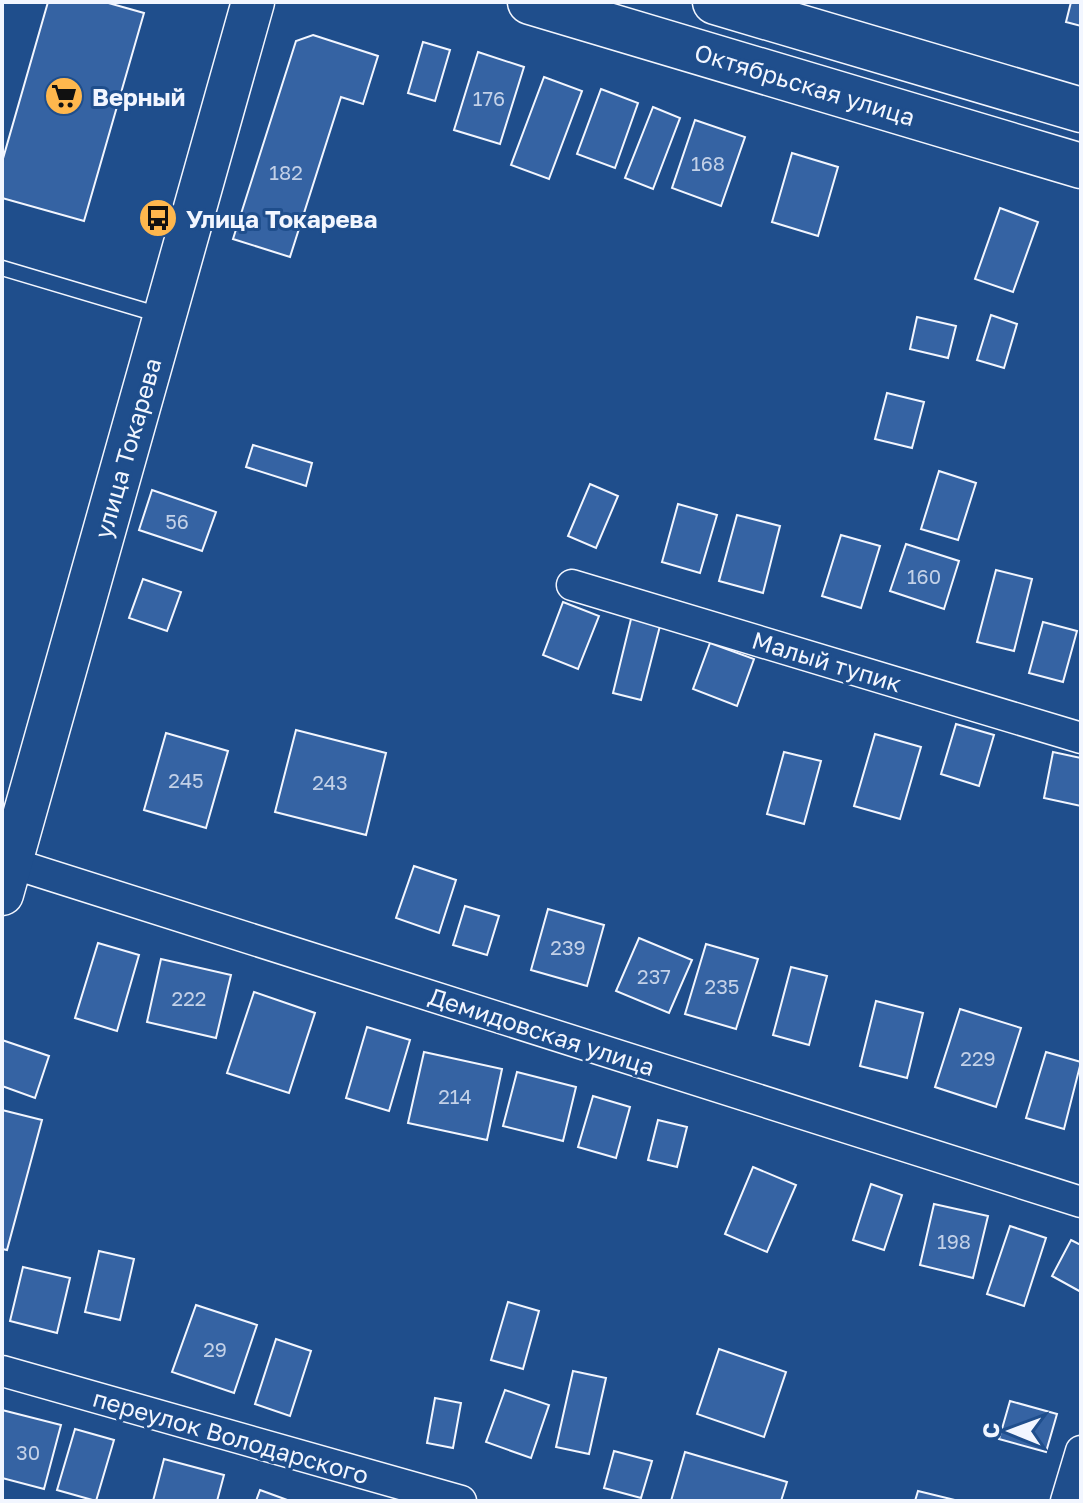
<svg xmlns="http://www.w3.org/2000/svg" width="1083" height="1503" font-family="'Golos Text',sans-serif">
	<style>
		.building { fill: #3563a3; stroke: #f2f6ff; stroke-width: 2 }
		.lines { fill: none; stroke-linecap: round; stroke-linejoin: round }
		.lane-casing { stroke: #f2f6ff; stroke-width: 17 }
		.street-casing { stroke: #f2f6ff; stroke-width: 33 }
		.secondary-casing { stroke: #f2f6ff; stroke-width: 45 }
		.primary-casing { stroke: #f2f6ff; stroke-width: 47 }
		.lane { stroke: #1f4e8c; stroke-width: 14 }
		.street { stroke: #1f4e8c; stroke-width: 30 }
		.secondary { stroke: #1f4e8c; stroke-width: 42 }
		.primary { stroke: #1f4e8c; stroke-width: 44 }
		.labels { text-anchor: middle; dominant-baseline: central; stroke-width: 6; stroke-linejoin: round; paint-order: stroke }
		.number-label { font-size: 20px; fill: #c3d1e8 }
		.street-label { font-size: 24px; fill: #f2f6ff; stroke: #1f4e8c }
		.poi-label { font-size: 24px; font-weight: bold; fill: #f2f6ff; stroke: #1f4e8c; text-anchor: start }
	</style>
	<rect width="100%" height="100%" fill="#1f4e8c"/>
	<g class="building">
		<polygon points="48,2 105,2 144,13 84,221 2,198 2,162"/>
		<polygon points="1071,2 1081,2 1081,26 1066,22"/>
		<polygon points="313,35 378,56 363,104 341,97 290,257 233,239 296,41"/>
		<polygon points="423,42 450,50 435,101 408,93"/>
		<polygon points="478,52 524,67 500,144 454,130"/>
		<polygon points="544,77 582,91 549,179 511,165"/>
		<polygon points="601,89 638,103 615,168 577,154"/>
		<polygon points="653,107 680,118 653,189 625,178"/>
		<polygon points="695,120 745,137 721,206 672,188"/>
		<polygon points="792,153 838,167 818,236 772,222"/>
		<polygon points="1000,208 1038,222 1013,292 975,279"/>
		<polygon points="991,315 1017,324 1004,368 977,360"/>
		<polygon points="917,317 956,326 948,358 910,349"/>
		<polygon points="887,393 924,402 912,448 875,439"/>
		<polygon points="253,445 312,463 306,486 246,467"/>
		<polygon points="939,471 976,483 958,540 921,529"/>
		<polygon points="590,484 618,496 596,548 568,536"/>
		<polygon points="152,490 216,512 202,551 139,530"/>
		<polygon points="678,504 717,515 700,573 662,562"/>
		<polygon points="737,515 780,526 763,593 719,581"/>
		<polygon points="841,535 880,546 861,608 822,596"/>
		<polygon points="906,544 959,561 944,609 890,591"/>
		<polygon points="996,570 1032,579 1014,651 977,642"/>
		<polygon points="143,579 181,592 167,631 129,618"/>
		<polygon points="563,602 599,616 578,669 543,655"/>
		<polygon points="632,615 661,622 641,700 613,693"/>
		<polygon points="1043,622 1077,631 1063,682 1029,673"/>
		<polygon points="710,643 754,659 737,706 693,689"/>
		<polygon points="956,724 994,735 979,786 941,774"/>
		<polygon points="296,730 386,753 366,835 275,812"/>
		<polygon points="166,733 228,751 206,828 144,810"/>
		<polygon points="875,734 921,747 900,819 854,806"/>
		<polygon points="784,752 821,761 804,824 767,814"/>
		<polygon points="1053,752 1081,758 1081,806 1044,798"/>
		<polygon points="414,866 456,880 439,933 396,918"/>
		<polygon points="465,906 499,916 487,955 453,945"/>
		<polygon points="548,909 604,925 587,986 531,970"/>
		<polygon points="639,938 692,960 669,1013 616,991"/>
		<polygon points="98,943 139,955 117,1031 75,1018"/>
		<polygon points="706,944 758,959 736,1029 685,1014"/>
		<polygon points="161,959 231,975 216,1038 147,1022"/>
		<polygon points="791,967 827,976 809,1045 773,1035"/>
		<polygon points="254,992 315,1013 289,1093 227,1073"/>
		<polygon points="876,1001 923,1013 907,1078 860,1066"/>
		<polygon points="960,1009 1021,1028 996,1107 935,1087"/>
		<polygon points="367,1027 410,1040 389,1111 346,1098"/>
		<polygon points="2,1040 49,1056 35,1098 2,1086"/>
		<polygon points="424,1052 502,1069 487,1140 408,1123"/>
		<polygon points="1046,1052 1081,1062 1064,1129 1026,1118"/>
		<polygon points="517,1072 576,1087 563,1141 503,1126"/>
		<polygon points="593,1096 630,1107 616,1158 578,1147"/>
		<polygon points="2,1110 42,1120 7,1250 2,1249"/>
		<polygon points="658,1120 687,1127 677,1167 648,1160"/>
		<polygon points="753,1167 796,1185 767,1252 725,1234"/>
		<polygon points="871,1184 902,1195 884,1250 853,1240"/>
		<polygon points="934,1204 988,1216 973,1278 920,1265"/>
		<polygon points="1010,1226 1046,1238 1024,1306 987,1294"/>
		<polygon points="1071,1240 1081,1245 1081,1292 1052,1276"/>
		<polygon points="99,1251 134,1259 120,1320 85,1312"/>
		<polygon points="23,1267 70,1278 57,1333 10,1321"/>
		<polygon points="508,1302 539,1311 523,1369 491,1360"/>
		<polygon points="196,1305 257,1325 234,1393 172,1372"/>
		<polygon points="276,1339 311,1351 290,1416 255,1404"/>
		<polygon points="719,1349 786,1372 764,1437 697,1414"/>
		<polygon points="573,1371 606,1378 589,1454 556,1447"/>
		<polygon points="505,1390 549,1405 531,1458 486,1442"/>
		<polygon points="435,1398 461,1403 453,1448 427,1443"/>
		<polygon points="1010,1401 1057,1414 1046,1452 999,1439"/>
		<polygon points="2,1410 61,1425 44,1489 2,1478"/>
		<polygon points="75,1429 114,1440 96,1501 57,1490"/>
		<polygon points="614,1451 652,1461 641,1498 604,1488"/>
		<polygon points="685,1452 787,1482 781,1501 671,1501"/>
		<polygon points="164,1459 224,1475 217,1501 153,1501"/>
		<polygon points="260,1490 290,1501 256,1501"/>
		<polygon points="918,1491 955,1500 955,1501 915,1501"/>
	</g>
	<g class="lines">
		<defs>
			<polyline id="lane" points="2,268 160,315"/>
			<g id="street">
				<polyline points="572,585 1081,738"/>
				<polyline points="2,860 1081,1202"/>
				<polyline points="2,1371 461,1501"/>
				<polyline points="1066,1501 1081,1451"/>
			</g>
			<polyline id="secondary" points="2,894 253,2"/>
			<g id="primary">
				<polyline points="530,2 1081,166"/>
				<polyline points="715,2 1081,110"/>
			</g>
		</defs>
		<use href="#lane" class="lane-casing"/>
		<use href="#street" class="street-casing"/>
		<use href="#secondary" class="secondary-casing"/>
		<use href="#primary" class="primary-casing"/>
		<use href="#lane" class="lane"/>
		<use href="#street" class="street"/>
		<use href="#secondary" class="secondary"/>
		<use href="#primary" class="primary"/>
	</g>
	<defs>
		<symbol id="supermarket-disc" viewBox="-11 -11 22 22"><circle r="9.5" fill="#ffb74d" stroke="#1f4e8c"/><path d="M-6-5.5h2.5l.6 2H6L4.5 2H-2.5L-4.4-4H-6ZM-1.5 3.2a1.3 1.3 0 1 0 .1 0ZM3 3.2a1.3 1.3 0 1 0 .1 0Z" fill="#111"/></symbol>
		<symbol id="bus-disc" viewBox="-11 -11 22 22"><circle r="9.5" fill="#ffb74d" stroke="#1f4e8c"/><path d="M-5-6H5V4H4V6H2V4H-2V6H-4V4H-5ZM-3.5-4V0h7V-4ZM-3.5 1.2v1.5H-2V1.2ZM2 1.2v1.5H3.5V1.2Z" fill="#111"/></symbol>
	</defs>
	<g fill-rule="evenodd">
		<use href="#supermarket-disc" x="42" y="74" width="44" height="44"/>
		<use href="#bus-disc" x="136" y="196" width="44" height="44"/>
	</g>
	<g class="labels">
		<g class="number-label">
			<text x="489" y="98">176</text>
			<text x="708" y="163">168</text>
			<text x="286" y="172">182</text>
			<text x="177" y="521">56</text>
			<text x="924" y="576">160</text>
			<text x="186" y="780">245</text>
			<text x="330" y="782">243</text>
			<text x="568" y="947">239</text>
			<text x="654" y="976">237</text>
			<text x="722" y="986">235</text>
			<text x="189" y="998">222</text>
			<text x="978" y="1058">229</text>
			<text x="455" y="1096">214</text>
			<text x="954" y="1241">198</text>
			<text x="215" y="1349">29</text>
			<text x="28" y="1452">30</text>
		</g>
		<g class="street-label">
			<text transform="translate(805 84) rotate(17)">Октябрьская улица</text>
			<text transform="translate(127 448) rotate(-74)">улица Токарева</text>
			<text transform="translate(827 661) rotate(17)">Малый тупик</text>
			<text transform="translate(542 1031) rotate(18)">Демидовская улица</text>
			<text transform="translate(231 1436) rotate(16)">переулок Володарского</text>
		</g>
		<g class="poi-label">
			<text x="92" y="96">Верный</text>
			<text x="186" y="218">Улица Токарева</text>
		</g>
	</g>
	<rect width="1083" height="1503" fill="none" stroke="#f2f6ff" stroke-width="8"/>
	<g transform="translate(1011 1431) rotate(271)" stroke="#1f4e8c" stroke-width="6" paint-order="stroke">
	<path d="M0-6L14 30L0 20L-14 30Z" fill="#f2f6ff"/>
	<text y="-12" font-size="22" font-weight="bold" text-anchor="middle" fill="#f2f6ff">С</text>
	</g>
</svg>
